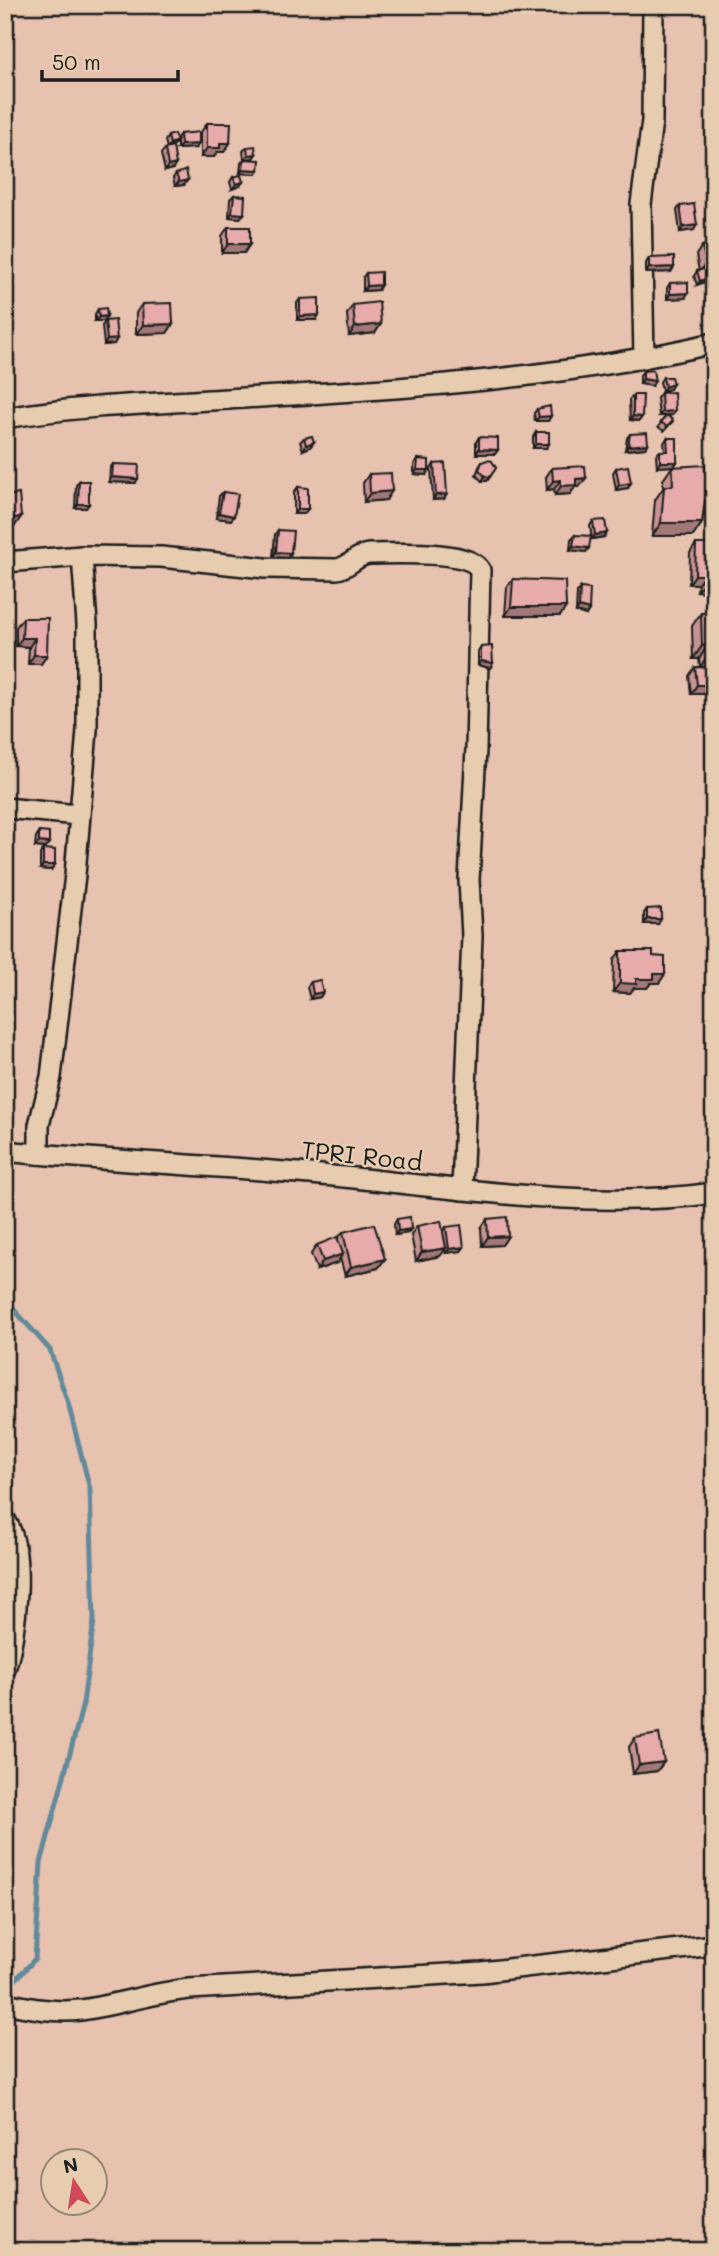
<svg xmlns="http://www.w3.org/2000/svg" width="719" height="2256" font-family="Mali,sans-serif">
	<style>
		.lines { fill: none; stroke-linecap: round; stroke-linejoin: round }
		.stream { stroke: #628a9d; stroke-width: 5 }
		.minor-casing { stroke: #1c1c1c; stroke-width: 24 }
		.minor { stroke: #e8ccaf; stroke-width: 19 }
		.wall { fill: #c69392; stroke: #1c1c1c; stroke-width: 2 }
		.shaded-wall { fill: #a17877; stroke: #1c1c1c; stroke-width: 2 }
		.building { fill: #e6abaa; stroke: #1c1c1c; stroke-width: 2 }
		.labels { text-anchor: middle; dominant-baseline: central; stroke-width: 5; stroke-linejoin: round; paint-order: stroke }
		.street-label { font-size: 24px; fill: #1c1c1c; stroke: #e8ccaf }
	</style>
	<rect width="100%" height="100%" fill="#e7c2ae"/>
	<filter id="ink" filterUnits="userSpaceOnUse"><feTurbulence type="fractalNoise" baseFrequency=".0143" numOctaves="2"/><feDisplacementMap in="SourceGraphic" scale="14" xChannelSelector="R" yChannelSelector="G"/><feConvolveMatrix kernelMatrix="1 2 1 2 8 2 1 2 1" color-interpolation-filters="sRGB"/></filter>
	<g filter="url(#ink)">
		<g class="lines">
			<polyline class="stream" points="5,1304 11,1306 50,1350 68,1403 90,1489 94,1620 83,1704 41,1863 35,1959 5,1991"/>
			<defs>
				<g id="minor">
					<polyline points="644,358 641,204 652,121 653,5"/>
					<path d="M5,418C84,405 164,403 244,398C399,389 562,379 714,343"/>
					<path d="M5,562L82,556L161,557L265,568L337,569C350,567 356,555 369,554C393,554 470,549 480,570L476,749L469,880L472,936L462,1190"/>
					<polyline points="5,808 78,815"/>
					<path d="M5,1151C118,1162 231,1166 344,1177C461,1189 597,1210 714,1193"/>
					<polyline points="39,1154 39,1125 51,1077 75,875 87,730 87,624 82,556"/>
					<path d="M5,1520C26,1548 16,1637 5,1669"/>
					<path d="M5,2003C30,2008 56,2013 81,2010C117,2005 151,1993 189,1989L482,1972L714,1945"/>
				</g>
			</defs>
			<use href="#minor" class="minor-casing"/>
			<use href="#minor" class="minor"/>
		</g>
		<g class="wall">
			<polygon points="207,123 230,143 224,152 217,152 214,157 201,157 201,132"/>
			<polygon points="180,134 196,148 177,149 177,141 174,145 167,148 165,141 168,136 177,140 177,138"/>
			<polygon points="247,147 256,154 253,158 248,159 256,174 240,173 241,163 244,159 243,151"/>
			<polygon points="165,149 173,169 165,171 161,154"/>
			<polygon points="714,163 714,188 710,189 708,172"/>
			<polygon points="176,174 184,185 175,186 173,178"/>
			<polygon points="233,177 240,186 232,189 230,182"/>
			<polygon points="234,195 240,218 229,217 230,199"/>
			<polygon points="680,206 694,230 680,232 677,210"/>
			<polygon points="228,227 250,244 244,253 222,253 222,236"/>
			<polygon points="714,244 714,269 708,270 707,281 697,285 694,276 697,271 699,271 696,255 702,246"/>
			<polygon points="649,258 674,267 671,272 646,273 646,263"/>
			<polygon points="366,273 378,290 363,291 363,277"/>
			<polygon points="670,283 685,298 667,299 667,288"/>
			<polygon points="300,299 316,320 297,320 297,303"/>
			<polygon points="142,304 173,324 167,333 136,334 136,313"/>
			<polygon points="353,305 381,324 375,333 349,336 347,314"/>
			<polygon points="98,309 107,316 104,321 95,321 95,314"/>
			<polygon points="105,321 114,344 104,345 102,326"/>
			<polygon points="643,371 652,386 640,384 640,375"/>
			<polygon points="663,377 670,389 662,391 660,382"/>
			<polygon points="661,393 672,415 668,416 673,421 664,431 658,427 666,416 659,416 657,398"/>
			<polygon points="633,395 642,417 639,421 630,420 629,400"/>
			<polygon points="537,409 551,416 548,421 535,421 534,413"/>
			<polygon points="536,432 546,448 533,448 533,437"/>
			<polygon points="630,434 648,444 645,448 625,450 627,438"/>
			<polygon points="479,437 498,450 495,454 476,454 476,442"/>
			<polygon points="304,438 314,442 310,447 303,450 300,442"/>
			<polygon points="667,438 677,462 674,466 657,467 656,455 660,451 665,451 664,443"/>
			<polygon points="418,459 426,475 414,474 414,464"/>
			<polygon points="482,462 496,468 487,481 482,481 476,475 479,467"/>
			<polygon points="113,464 135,483 109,482 110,468"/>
			<polygon points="434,464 447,494 444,499 433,500 431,469"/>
			<polygon points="672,467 714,478 714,502 707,511 704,512 702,523 693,536 652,536 655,500 663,488 663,480"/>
			<polygon points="552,468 586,478 579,487 575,487 570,494 555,495 554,489 547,490 546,477"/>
			<polygon points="616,468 628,488 616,490 613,473"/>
			<polygon points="369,474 386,500 364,502 363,483"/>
			<polygon points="79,481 86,508 75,508 76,485"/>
			<polygon points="298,487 304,514 294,514 294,492"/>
			<polygon points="223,492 234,516 231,520 216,518 219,496"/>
			<polygon points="593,521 604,537 592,539 590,526"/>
			<polygon points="278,530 287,558 273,557 275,534"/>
			<polygon points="575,535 589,548 586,552 570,550 571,539"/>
			<polygon points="696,544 714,544 714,586 710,592 697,591 698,584 689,584 690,553"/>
			<polygon points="513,579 566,607 560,616 505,616 507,587"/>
			<polygon points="580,588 586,615 576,612 577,592"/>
			<polygon points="708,607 714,607 714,694 691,694 689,676 695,667 706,668 706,667 700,667 699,659 693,659 692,626 701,613 704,613"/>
			<polygon points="23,618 47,655 41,664 28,664 29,647 16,646 16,627"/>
			<polygon points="481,647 493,663 490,668 478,665 478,652"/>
			<polygon points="39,832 49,843 45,848 35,847 36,837"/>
			<polygon points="43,849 51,870 40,869 40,854"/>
			<polygon points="647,909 658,924 644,924 644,913"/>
			<polygon points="620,951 653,956 665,974 659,983 651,983 647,988 634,988 630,993 613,992 614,960"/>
			<polygon points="311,982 323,992 320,997 310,999 307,987"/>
			<polygon points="397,1219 411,1229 408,1233 395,1235 394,1224"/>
			<polygon points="487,1219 508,1236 502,1245 482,1246 481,1228"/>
			<polygon points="417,1226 443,1231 446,1227 464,1247 461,1251 446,1253 445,1249 440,1256 416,1261 411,1235"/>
			<polygon points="343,1232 385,1259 378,1268 345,1276 340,1258 337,1263 317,1270 311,1254 317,1245 337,1239"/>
			<polygon points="635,1738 664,1762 657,1771 633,1774 629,1747"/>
		</g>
		<g class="shaded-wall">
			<polygon points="177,141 174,145 167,148 170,144"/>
			<polygon points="220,143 230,143 224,152 217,152 214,157 201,157 207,148"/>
			<polygon points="199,144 196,148 177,149 181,145"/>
			<polygon points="256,154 253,158 245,159 248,155"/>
			<polygon points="176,164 173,169 165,171 168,166"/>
			<polygon points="243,169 259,170 256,174 240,173"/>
			<polygon points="188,180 184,185 175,186 179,182"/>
			<polygon points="243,182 240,186 232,189 236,184"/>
			<polygon points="232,213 244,214 240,218 229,217"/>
			<polygon points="697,225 694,230 680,232 683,227"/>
			<polygon points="228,244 250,244 244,253 222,253"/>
			<polygon points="714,261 714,269 700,272 706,263"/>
			<polygon points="674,267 671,272 646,273 649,268"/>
			<polygon points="710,277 707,281 697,285 700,281"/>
			<polygon points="381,285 378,290 363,291 367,286"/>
			<polygon points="688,293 685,298 667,299 670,294"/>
			<polygon points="319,315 316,320 297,320 300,316"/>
			<polygon points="107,316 104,321 95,321 99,317"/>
			<polygon points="173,324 167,333 136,334 143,325"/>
			<polygon points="381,324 375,333 349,336 355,327"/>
			<polygon points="117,339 114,344 104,345 107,340"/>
			<polygon points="643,379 655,381 652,386 640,384"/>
			<polygon points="673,384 670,389 662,391 665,387"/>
			<polygon points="675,411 672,415 659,416 662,412"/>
			<polygon points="551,416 548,421 535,421 539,417"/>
			<polygon points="633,416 642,417 639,421 630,420"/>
			<polygon points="314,442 310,447 303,450 306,445"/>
			<polygon points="536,444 549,444 546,448 533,448"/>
			<polygon points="648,444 645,448 625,450 628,446"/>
			<polygon points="479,449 498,450 495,454 476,454"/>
			<polygon points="660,462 677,462 674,466 657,467"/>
			<polygon points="417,470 429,470 426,475 414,474"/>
			<polygon points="485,476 490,477 487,481 482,481"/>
			<polygon points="112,477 138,479 135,483 109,482"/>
			<polygon points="586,478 579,487 575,487 570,494 555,495 561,486 576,479"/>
			<polygon points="561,480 554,489 547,490 553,481"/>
			<polygon points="631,483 628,488 616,490 619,485"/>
			<polygon points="392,491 386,500 364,502 370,493"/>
			<polygon points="447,494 444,499 433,500 436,495"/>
			<polygon points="714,499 714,502 707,511 696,513 705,500"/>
			<polygon points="78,504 89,504 86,508 75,508"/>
			<polygon points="298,509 308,509 304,514 294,514"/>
			<polygon points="219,513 234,516 231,520 216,518"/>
			<polygon points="21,517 15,526 5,527 5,519"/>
			<polygon points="661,523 702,523 693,536 652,536"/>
			<polygon points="607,533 604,537 592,539 595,535"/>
			<polygon points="573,546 589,548 586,552 570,550"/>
			<polygon points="276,552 291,553 287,558 273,557"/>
			<polygon points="695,575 704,575 698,584 689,584"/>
			<polygon points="714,580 714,586 710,592 697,591 704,582"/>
			<polygon points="511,607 566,607 560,616 505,616"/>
			<polygon points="579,607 589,610 586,615 576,612"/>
			<polygon points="22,638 35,638 29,647 16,646"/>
			<polygon points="708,645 699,659 693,659 702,646"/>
			<polygon points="709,654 714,654 714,656 706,667 700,667"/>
			<polygon points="34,655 47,655 41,664 28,664"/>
			<polygon points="481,661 493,663 490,668 478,665"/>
			<polygon points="697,685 714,685 714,694 691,694"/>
			<polygon points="39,842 49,843 45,848 35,847"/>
			<polygon points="43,865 55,865 51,870 40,869"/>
			<polygon points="647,919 661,919 658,924 644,924"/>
			<polygon points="654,974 665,974 659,983 651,983 647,988 634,988 630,993 613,992 620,983"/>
			<polygon points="323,992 320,997 310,999 313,994"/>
			<polygon points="411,1229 408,1233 395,1235 398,1231"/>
			<polygon points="508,1236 502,1245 482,1246 488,1237"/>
			<polygon points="464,1247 461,1251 446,1253 449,1249"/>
			<polygon points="446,1248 440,1256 416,1261 422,1252"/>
			<polygon points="343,1254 337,1263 317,1270 323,1261"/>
			<polygon points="385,1259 378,1268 345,1276 351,1267"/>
			<polygon points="664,1762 657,1771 633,1774 639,1765"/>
		</g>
		<g class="building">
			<polygon points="207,123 231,123 230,143 220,143 220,148 207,148"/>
			<polygon points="199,132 199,144 181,145 180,134"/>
			<polygon points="174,134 177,141 170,144 168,136"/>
			<polygon points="255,146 256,154 248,155 247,147"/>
			<polygon points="173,147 176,164 168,166 165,149"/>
			<polygon points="244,159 260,160 259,170 243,169"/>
			<polygon points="186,170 188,180 179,182 176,174"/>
			<polygon points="241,175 243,182 236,184 233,177"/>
			<polygon points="234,195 245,196 244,214 232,213"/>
			<polygon points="694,204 697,225 683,227 680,206"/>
			<rect x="228" y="227" width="22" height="17"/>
			<polygon points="714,244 714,261 706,263 702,246"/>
			<polygon points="674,257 674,267 649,268 649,258"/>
			<polygon points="707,268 710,277 700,281 697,271"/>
			<polygon points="381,272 381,285 367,286 366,273"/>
			<polygon points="688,282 688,293 670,294 670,283"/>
			<polygon points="319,298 319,315 300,316 300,299"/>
			<polygon points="379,302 381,324 355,327 353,305"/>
			<polygon points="172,303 173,324 143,325 142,304"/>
			<polygon points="106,308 107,316 99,317 98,309"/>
			<polygon points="115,320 117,339 107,340 105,321"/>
			<polygon points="653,370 655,381 643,379 643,371"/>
			<polygon points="663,377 671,377 673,384 665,387"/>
			<polygon points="674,392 675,411 662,412 661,393"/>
			<polygon points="633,395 643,395 642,417 633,416"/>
			<polygon points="550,406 551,416 539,417 537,409"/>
			<polygon points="667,415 673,421 667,427 661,422"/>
			<rect x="536" y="432" width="13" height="12"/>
			<polygon points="647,433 648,444 628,446 630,434"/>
			<polygon points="312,436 314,442 306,445 304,438"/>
			<polygon points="479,437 498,438 498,450 479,449"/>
			<polygon points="667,438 677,438 677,462 660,462 660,451 668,451"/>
			<polygon points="418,459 429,460 429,470 417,470"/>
			<polygon points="487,460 492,461 496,468 490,477 485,476 479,470 482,462"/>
			<polygon points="445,463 447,494 436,495 434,464"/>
			<polygon points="113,464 139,465 138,479 112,477"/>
			<polygon points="705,465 707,477 714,478 714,499 705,500 702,523 661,523 664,487 673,485 672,467"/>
			<polygon points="585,466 586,478 576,479 576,485 561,486 561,480 553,481 552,468"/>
			<polygon points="628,466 631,483 619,485 616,468"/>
			<polygon points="391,473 392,491 370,493 369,474"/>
			<polygon points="79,481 89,481 89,504 78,504"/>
			<polygon points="298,487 308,488 308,509 298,509"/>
			<polygon points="223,492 238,494 234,516 219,513"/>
			<polygon points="19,494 21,517 5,519 5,496"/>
			<polygon points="605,520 607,533 595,535 593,521"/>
			<polygon points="278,530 293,531 291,553 276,552"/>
			<polygon points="575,535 591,536 589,548 573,546"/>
			<polygon points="696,544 714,544 714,582 704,582 704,575 695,575"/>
			<polygon points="513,579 565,581 566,607 511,607"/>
			<polygon points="580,588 590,589 589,610 579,607"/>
			<polygon points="708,607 714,607 714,654 709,654 708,645 702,646 701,613 709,613"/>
			<polygon points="23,618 48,618 47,655 34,655 35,638 22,638"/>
			<polygon points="492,646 493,663 481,661 481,647"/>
			<polygon points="695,667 714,668 714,685 697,685"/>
			<polygon points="39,832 49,833 49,843 39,842"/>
			<polygon points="43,849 55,850 55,865 43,865"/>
			<polygon points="661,908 661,919 647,919 647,909"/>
			<polygon points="620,951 653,951 653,956 665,957 665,974 654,974 654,979 636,979 636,984 620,983"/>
			<polygon points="320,980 323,992 313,994 311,982"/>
			<polygon points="410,1217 411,1229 398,1231 397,1219"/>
			<polygon points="507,1217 508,1236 488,1237 487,1219"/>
			<polygon points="441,1221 446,1248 422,1252 417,1226"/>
			<polygon points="374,1224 385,1259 351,1267 343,1232"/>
			<polygon points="461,1225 464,1247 449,1249 446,1227"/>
			<polygon points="337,1237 343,1254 323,1261 317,1245"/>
			<polygon points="659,1734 664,1762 639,1765 635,1738"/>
		</g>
	</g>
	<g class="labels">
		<g class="street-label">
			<text transform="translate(362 1155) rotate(6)">TPRI Road</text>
		</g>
	</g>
	<rect width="719" height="2256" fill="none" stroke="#e8ccaf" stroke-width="28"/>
	<rect x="14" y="14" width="691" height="2228" fill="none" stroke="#1c1c1c" stroke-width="2.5" filter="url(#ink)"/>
	<g transform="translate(74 2182) rotate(348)"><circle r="33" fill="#e8ccaf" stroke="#968674" stroke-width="2"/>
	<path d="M0-5L12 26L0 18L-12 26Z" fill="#d1495b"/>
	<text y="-10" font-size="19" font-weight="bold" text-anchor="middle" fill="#1c1c1c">N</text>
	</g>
	<path d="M42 70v10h136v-10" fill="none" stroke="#1c1c1c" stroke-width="3.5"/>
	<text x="52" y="70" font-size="21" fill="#1c1c1c" stroke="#e8ccaf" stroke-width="5" paint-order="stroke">50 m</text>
</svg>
